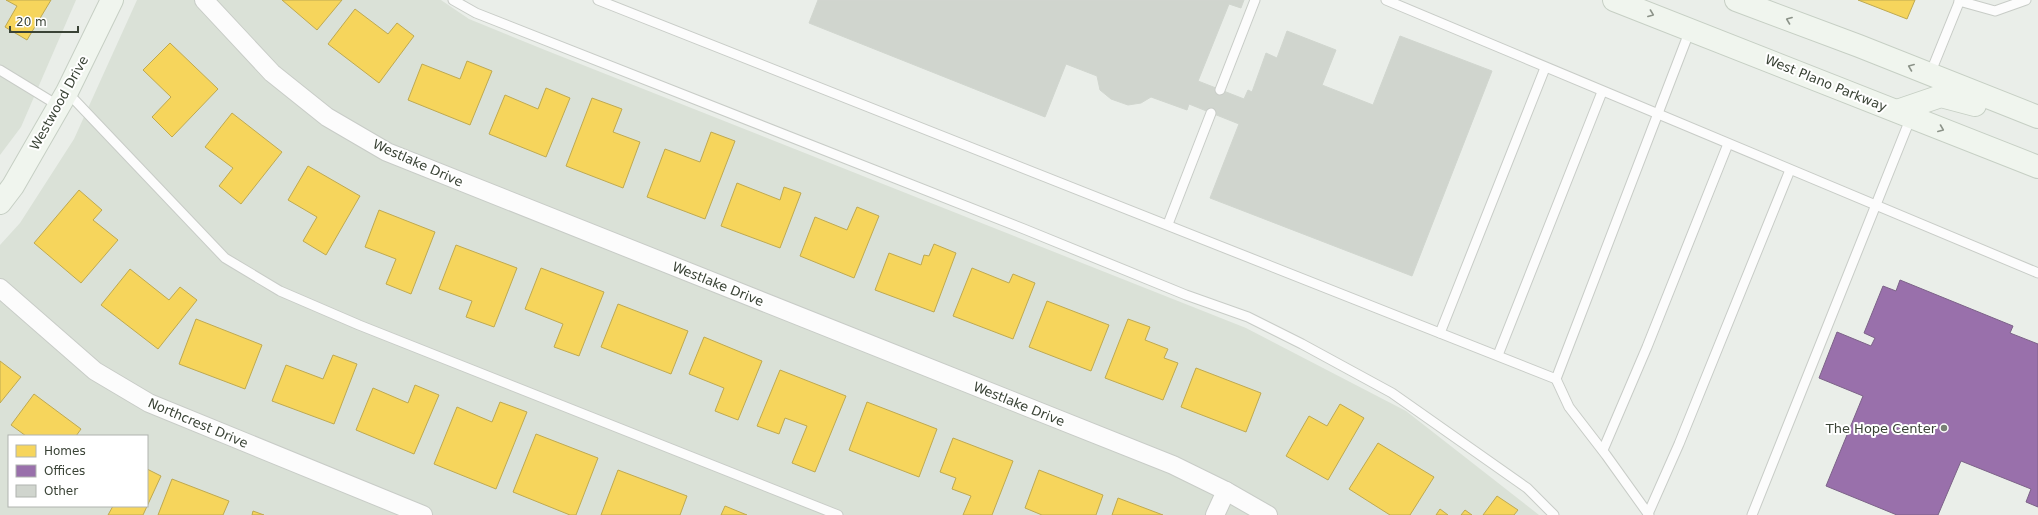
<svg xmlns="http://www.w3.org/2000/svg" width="2038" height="515" font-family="'DejaVu Sans',sans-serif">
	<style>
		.residential { fill: #dae1d7; fill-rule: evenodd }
		.homes { fill: #f6d55c; stroke: #bea951 }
		.offices { fill: #9970ab; stroke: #7c6288 }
		.building { fill: #d0d5ce; stroke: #d1d6cf }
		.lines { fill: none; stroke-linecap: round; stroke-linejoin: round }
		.lane-casing { stroke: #c8ccc7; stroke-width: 11 }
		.street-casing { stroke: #c8ccc7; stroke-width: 20 }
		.secondary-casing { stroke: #c6cfc4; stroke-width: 24 }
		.lane { stroke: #fcfcfc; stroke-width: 9 }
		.street { stroke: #fcfcfc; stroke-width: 18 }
		.secondary { stroke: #f0f5ee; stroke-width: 22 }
		.oneway { stroke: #8c9389 }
		.poi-dot { fill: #787f75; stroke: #fff; stroke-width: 1.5 }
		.labels { text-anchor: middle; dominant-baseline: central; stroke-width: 4; stroke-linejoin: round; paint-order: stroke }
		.street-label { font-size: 13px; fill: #3a4336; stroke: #fff }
		.poi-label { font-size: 13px; fill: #3a4336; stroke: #fff; text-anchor: end }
	</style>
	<rect width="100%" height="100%" fill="#eaeee9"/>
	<g class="residential">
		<polygon points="0,0 76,0 21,127 0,155"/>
		<path d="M137,0H441L469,19L545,50L1246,328L1406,411L1539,515H0V245L20,223L74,139ZM9,436H147V506H9Z"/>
	</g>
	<g class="homes">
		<polygon points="6,0 51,0 27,40 5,27 17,6"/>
		<polygon points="282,0 342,0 317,30"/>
		<polygon points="1858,0 1915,0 1907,19"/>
		<polygon points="355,9 388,34 397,23 414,36 379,83 328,44"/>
		<polygon points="170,43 218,89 172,137 152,117 171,97 143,70"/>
		<polygon points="467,61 492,71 470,125 408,100 422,64 460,79"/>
		<polygon points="546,88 570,98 546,157 489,134 505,95 538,109"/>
		<polygon points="592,98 622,109 613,132 640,142 623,188 566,166"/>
		<polygon points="232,113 282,152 241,204 219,186 233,168 205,147"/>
		<polygon points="711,132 735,141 705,219 647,197 665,149 700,162"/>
		<polygon points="308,166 360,196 326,255 303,241 317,217 288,200"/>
		<polygon points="737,183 780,200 784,187 801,193 780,248 721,226"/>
		<polygon points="79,190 102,210 93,220 118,240 81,283 34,243"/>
		<polygon points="857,207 879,216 854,278 800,256 815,217 847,230"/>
		<polygon points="379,210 435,232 411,294 386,284 396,259 365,247"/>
		<polygon points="934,244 956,253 934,312 875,290 889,253 921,265 924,255 929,256"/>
		<polygon points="456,245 517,268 494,327 466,317 472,301 439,289"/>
		<polygon points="541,268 604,292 579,356 554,347 563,324 525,309"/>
		<polygon points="972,268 1009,283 1013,274 1035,283 1013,339 953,316"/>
		<polygon points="130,269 169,300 180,287 197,300 158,349 101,305"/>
		<polygon points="1047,301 1109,325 1091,371 1029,347"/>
		<polygon points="618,304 688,331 671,374 601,347"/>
		<polygon points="196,319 262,345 245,389 179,364"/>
		<polygon points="1128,319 1150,327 1145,340 1168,349 1164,358 1178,363 1163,400 1105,378"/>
		<polygon points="704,337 762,361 738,420 715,411 724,388 689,374"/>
		<polygon points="333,355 357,364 334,424 272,401 286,365 323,379"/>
		<polygon points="0,361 21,377 0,403"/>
		<polygon points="1196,368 1261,393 1246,432 1181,407"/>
		<polygon points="780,370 846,396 815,472 792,463 807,426 785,418 779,434 757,426"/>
		<polygon points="415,385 439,395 414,454 356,430 373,388 408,403"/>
		<polygon points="34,394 81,429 76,436 26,436 11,425"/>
		<polygon points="500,402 527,412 496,489 434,464 457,407 492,422"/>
		<polygon points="867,402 937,429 919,477 849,450"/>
		<polygon points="1340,404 1364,418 1328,480 1286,456 1309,416 1327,426"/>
		<polygon points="536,434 598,458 576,515 570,515 513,492"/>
		<polygon points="953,438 1013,461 992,515 963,515 971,496 952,489 956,478 940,472"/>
		<polygon points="1378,443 1434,477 1410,515 1390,515 1349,489"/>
		<polygon points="147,469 161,476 143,515 108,515 113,506 147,506"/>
		<polygon points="618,470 687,496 680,515 601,515"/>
		<polygon points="1039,470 1103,495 1096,515 1042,515 1025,508"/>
		<polygon points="172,479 229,501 223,515 158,515"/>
		<polygon points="1497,496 1518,510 1514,515 1483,515"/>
		<polygon points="1118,498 1163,515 1112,515"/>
		<polygon points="725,506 747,515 721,515"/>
		<polygon points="1440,509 1448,515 1436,515"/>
		<polygon points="1465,510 1472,515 1461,515"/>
		<polygon points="253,511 264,515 252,515"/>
	</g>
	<polygon class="offices" points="1900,280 2013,326 2010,333 2038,344 2038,507 2026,502 2031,489 1961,461 1938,515 1897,515 1826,486 1863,396 1819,378 1837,332 1871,346 1875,338 1864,333 1883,286 1896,291"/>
	<polygon class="building" points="818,0 1244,0 1241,8 1229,4 1198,81 1244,99 1248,90 1252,92 1266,53 1277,58 1287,31 1336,50 1322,85 1373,105 1400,36 1492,71 1412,276 1210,198 1239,124 1189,104 1187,110 1151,97 1141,103 1128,105 1111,99 1100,90 1097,76 1066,64 1045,117 809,23"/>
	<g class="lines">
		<defs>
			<g id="lane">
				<polyline points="453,0 476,13 1024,229 1186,295 1248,317 1302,344 1392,393 1527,488 1554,515"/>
				<polyline points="598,0 1556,379 1690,30"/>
				<polyline points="1386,0 2038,273"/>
				<polyline points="1959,1 1995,11 2026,0"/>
				<polyline points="0,70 59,106"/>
				<polyline points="1930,74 1960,0"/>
				<polyline points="1220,90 1255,0"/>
				<polyline points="67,92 225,258 280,291 359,325 838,515"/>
				<polyline points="1168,224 1211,113"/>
				<polyline points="1440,333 1545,68"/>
				<polyline points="1498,355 1602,92"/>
				<polyline points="1556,379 1569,407 1606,455 1649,515"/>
				<polyline points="1603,450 1647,347 1728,144"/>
				<polyline points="1648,514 1679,444 1790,170"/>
				<polyline points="1752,515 1911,117"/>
			</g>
			<g id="street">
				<polyline points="204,0 272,73 327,117 387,152 1173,465 1226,491 1268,515"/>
				<polyline points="0,288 95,371 149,403 423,515"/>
				<polyline points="1215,515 1226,491"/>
			</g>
			<g id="secondary">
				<polyline points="1614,0 2038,167"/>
				<polyline points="1736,0 1859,46 2038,117"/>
				<polyline points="1897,111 1941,96 1975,105"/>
				<polyline points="0,203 13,186 67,92 112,0"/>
			</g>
		</defs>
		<use href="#lane" class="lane-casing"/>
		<use href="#street" class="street-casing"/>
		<use href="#secondary" class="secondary-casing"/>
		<use href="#lane" class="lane"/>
		<use href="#street" class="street"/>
		<use href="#secondary" class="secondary"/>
	</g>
	<defs><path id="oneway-chevron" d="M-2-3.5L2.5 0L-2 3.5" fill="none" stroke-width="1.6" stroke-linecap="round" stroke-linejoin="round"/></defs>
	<g class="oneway">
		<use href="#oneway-chevron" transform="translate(1651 14) rotate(21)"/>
		<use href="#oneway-chevron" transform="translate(1789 20) rotate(-159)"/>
		<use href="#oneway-chevron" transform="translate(1911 67) rotate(-158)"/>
		<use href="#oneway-chevron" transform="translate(1941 129) rotate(22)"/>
	</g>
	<circle class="poi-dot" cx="1944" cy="428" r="4"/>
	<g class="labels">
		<g class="street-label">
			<text transform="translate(1826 83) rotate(22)">West Plano Parkway</text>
			<text transform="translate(59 103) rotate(-61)">Westwood Drive</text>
			<text transform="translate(418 163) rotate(24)">Westlake Drive</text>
			<text transform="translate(718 284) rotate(22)">Westlake Drive</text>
			<text transform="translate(1019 404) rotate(22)">Westlake Drive</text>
			<text transform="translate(198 423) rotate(23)">Northcrest Drive</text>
		</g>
		<g class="poi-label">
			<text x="1936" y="428">The Hope Center</text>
		</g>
	</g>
	<rect x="8" y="435" width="140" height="72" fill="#ffffff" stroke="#b0b4af"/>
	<rect x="16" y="445" width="20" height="12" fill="#f6d55c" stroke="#b0b4af"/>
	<text x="44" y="455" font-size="12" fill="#3a4336">Homes</text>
	<rect x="16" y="465" width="20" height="12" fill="#9970ab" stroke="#b0b4af"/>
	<text x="44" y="475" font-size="12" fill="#3a4336">Offices</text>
	<rect x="16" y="485" width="20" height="12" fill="#d0d5ce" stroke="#b0b4af"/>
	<text x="44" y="495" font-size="12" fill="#3a4336">Other</text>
	<path d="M10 26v6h68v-6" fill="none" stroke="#3a4336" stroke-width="2"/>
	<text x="16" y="26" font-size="12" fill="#3a4336" stroke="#ffffff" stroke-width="3" paint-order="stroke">20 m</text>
</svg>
